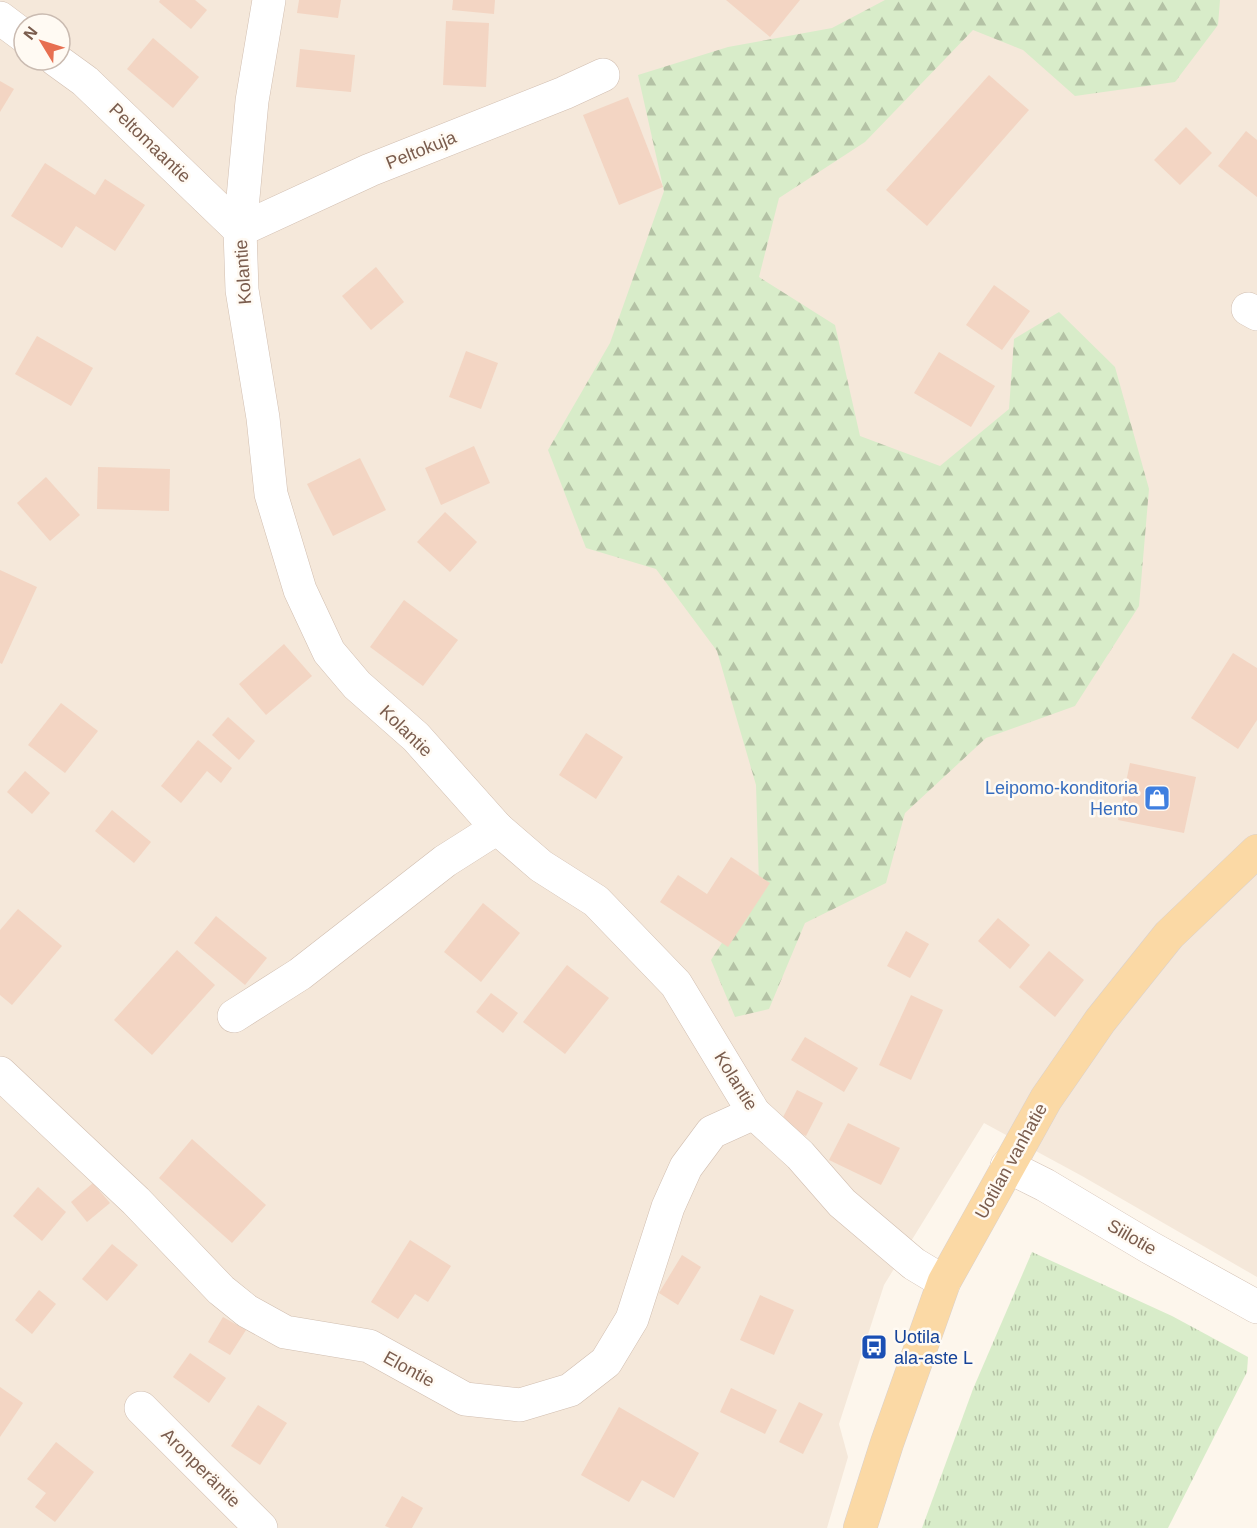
<svg xmlns="http://www.w3.org/2000/svg" width="1257" height="1528" font-family="Arial,sans-serif">
	<style>
		.residential { fill: #f5e8da; fill-rule: evenodd }
		.grass { fill: url(#grass-tufts) }
		.forest { fill: url(#forest-firs) }
		.building { fill: #f3d5c3 }
		.lines { fill: none; stroke-linecap: round; stroke-linejoin: round }
		.minor-casing { stroke: #d1beb0; stroke-width: 34 }
		.major-casing { stroke: #dad1cd; stroke-width: 34 }
		.minor { stroke: #fff; stroke-width: 33 }
		.major { stroke: #fbd9a5; stroke-width: 33 }
		.labels { text-anchor: middle; dominant-baseline: central; stroke-width: 5; stroke-linejoin: round; paint-order: stroke }
		.street-label { font-size: 18px; fill: #7a5c4d; stroke: #fffaf3 }
		.shop-label { font-size: 18px; fill: #366cbe; stroke: #fffaf3; text-anchor: end }
		.transit-label { font-size: 18px; fill: #164399; stroke: #fffaf3; text-anchor: start }
	</style>
	<defs>
		<pattern id="grass-tufts" width="24" height="20" patternUnits="userSpaceOnUse" patternTransform="scale(1.5)"><rect width="24" height="20" fill="#d8ecc9"/><path d="M3 7l-1-3M5 7V3M7 7l1-3M15 17l-1-3M17 17v-4M19 17l1-3" fill="none" stroke="#b4c2a5"/></pattern>
		<pattern id="forest-firs" width="22" height="20" patternUnits="userSpaceOnUse" patternTransform="scale(1.5)"><rect width="22" height="20" fill="#d8ecc9"/><path d="M5 1l3.5 6h-7zM16 11l3.5 6h-7z" fill="#b4c2a5"/></pattern>
	</defs>
	<rect width="100%" height="100%" fill="#fdf6ec"/>
	<path class="residential" d="M0,0H1257V1277L1082,1176L984,1123L884,1285L839,1424L848,1457L827,1528H0ZM24,24H60V60H24Z"/>
	<polygon class="grass" points="1032,1252 1172,1316 1248,1357 1247,1372 1168,1528 922,1528 973,1389"/>
	<polygon class="forest" points="885,0 1220,0 1218,25 1175,82 1075,96 1023,50 973,30 865,142 779,198 759,277 835,325 860,436 940,466 1009,409 1014,339 1059,312 1115,367 1149,489 1139,606 1075,706 986,738 905,813 886,883 805,923 769,1009 735,1017 711,960 759,885 756,785 717,651 656,569 586,548 548,450 610,343 664,191 638,75 728,47 832,28"/>
	<g class="building">
		<polygon points="160,0 195,0 207,10 191,29 159,2"/>
		<polygon points="299,0 341,0 338,18 297,13"/>
		<polygon points="453,0 495,0 494,14 452,10"/>
		<polygon points="726,0 800,0 770,37"/>
		<polygon points="446,21 489,23 486,87 443,85"/>
		<polygon points="153,38 199,77 173,108 127,69"/>
		<polygon points="300,49 355,55 351,92 296,87"/>
		<polygon points="989,75 1029,110 927,226 886,190"/>
		<polygon points="0,81 14,89 0,112"/>
		<polygon points="628,97 663,187 619,205 583,115"/>
		<polygon points="1186,127 1212,153 1180,185 1154,160"/>
		<polygon points="1246,131 1257,140 1257,197 1218,166"/>
		<polygon points="45,163 95,195 105,179 145,205 115,251 76,226 62,248 11,216"/>
		<polygon points="376,267 404,302 371,330 342,296"/>
		<polygon points="994,285 1030,311 1002,350 966,325"/>
		<polygon points="37,336 93,368 71,406 15,374"/>
		<polygon points="466,351 498,363 481,409 449,397"/>
		<polygon points="939,352 995,386 971,427 914,393"/>
		<polygon points="474,446 490,483 441,505 425,468"/>
		<polygon points="360,458 386,510 333,536 307,484"/>
		<polygon points="98,467 170,469 169,511 97,509"/>
		<polygon points="46,477 80,515 50,541 17,503"/>
		<polygon points="445,512 477,542 450,572 417,542"/>
		<polygon points="0,570 37,587 2,664 0,663"/>
		<polygon points="404,600 458,640 423,686 370,647"/>
		<polygon points="284,644 312,676 266,715 239,684"/>
		<polygon points="1233,653 1257,668 1257,720 1238,749 1191,718"/>
		<polygon points="61,703 98,731 65,773 28,745"/>
		<polygon points="228,717 255,741 239,760 212,735"/>
		<polygon points="586,733 623,757 596,799 559,775"/>
		<polygon points="198,740 232,768 221,783 207,771 181,803 161,786"/>
		<polygon points="1130,763 1196,777 1184,833 1118,820"/>
		<polygon points="25,771 50,793 32,814 7,792"/>
		<polygon points="112,810 151,842 134,863 95,831"/>
		<polygon points="731,857 770,883 728,947 660,902 678,875 707,894"/>
		<polygon points="483,903 520,933 481,982 444,952"/>
		<polygon points="18,909 62,946 12,1005 0,995 0,930"/>
		<polygon points="216,916 267,958 245,985 194,943"/>
		<polygon points="998,918 1030,945 1010,969 978,941"/>
		<polygon points="906,931 929,944 910,978 887,966"/>
		<polygon points="177,950 215,985 152,1055 114,1020"/>
		<polygon points="1049,951 1084,980 1055,1017 1019,987"/>
		<polygon points="567,965 609,998 565,1054 523,1022"/>
		<polygon points="491,993 518,1013 503,1033 476,1012"/>
		<polygon points="911,995 943,1010 911,1080 879,1065"/>
		<polygon points="805,1037 858,1068 844,1092 791,1060"/>
		<polygon points="797,1090 823,1103 806,1136 780,1123"/>
		<polygon points="848,1123 900,1148 881,1185 829,1160"/>
		<polygon points="192,1139 266,1205 232,1243 159,1178"/>
		<polygon points="93,1183 110,1203 87,1222 71,1202"/>
		<polygon points="38,1187 66,1212 42,1241 13,1216"/>
		<polygon points="410,1240 451,1266 428,1302 415,1294 398,1319 371,1302"/>
		<polygon points="112,1244 138,1265 107,1301 82,1279"/>
		<polygon points="682,1255 701,1267 678,1305 659,1293"/>
		<polygon points="39,1290 56,1304 32,1334 15,1320"/>
		<polygon points="760,1295 794,1310 774,1355 740,1340"/>
		<polygon points="223,1317 246,1330 230,1355 208,1342"/>
		<polygon points="190,1353 226,1378 209,1403 173,1377"/>
		<polygon points="0,1387 23,1403 0,1437"/>
		<polygon points="731,1388 777,1410 765,1434 720,1412"/>
		<polygon points="799,1402 823,1414 803,1454 779,1442"/>
		<polygon points="258,1405 287,1423 260,1465 231,1446"/>
		<polygon points="619,1407 699,1453 674,1498 642,1480 629,1502 581,1475"/>
		<polygon points="56,1442 94,1472 55,1522 35,1507 46,1493 27,1479"/>
		<polygon points="402,1496 423,1508 412,1528 390,1528 385,1526"/>
	</g>
	<g class="lines">
		<defs>
			<g id="minor">
				<polyline points="269,0 252,101 240,230 242,290 263,418 271,494 300,590 329,652 357,685 416,737 497,828 541,866 596,901 676,984 754,1113 800,1155 842,1203 914,1264 944,1282"/>
				<polyline points="0,18 24,36"/>
				<polyline points="56,60 85,81 240,230 370,170 564,93 603,75"/>
				<polyline points="1248,309 1257,314"/>
				<polyline points="234,1016 300,974 445,861 497,828"/>
				<polyline points="0,1073 136,1201 221,1290 247,1311 285,1332 369,1346 465,1399 520,1405 570,1390 606,1362 632,1319 668,1207 686,1167 712,1132 754,1113"/>
				<polyline points="1007,1166 1045,1185 1149,1247 1257,1307"/>
				<polyline points="141,1408 261,1528"/>
			</g>
			<polyline id="major" points="860,1528 887,1443 944,1282 1046,1099 1100,1021 1169,935 1257,851"/>
		</defs>
		<use href="#minor" class="minor-casing"/>
		<use href="#major" class="major-casing"/>
		<use href="#minor" class="minor"/>
		<use href="#major" class="major"/>
	</g>
	<defs>
		<symbol id="shop-square" viewBox="-11 -11 22 22"><rect x="-9" y="-9" width="18" height="18" rx="4" fill="#3f7fe0" stroke="#fffaf3"/><path d="M-5-2.5h2.3a2.7 3.5 0 0 1 5.4 0H5L5.5 6h-11ZM-1.5-2.5h3a1.5 2.3 0 0 0-3 0Z" fill="#fff"/></symbol>
		<symbol id="bus-square" viewBox="-11 -11 22 22"><rect x="-9" y="-9" width="18" height="18" rx="4" fill="#1a4fb4" stroke="#fffaf3"/><path d="M-5-6H5V4H4V6H2V4H-2V6H-4V4H-5ZM-3.5-4V0h7V-4ZM-3.5 1.2v1.5H-2V1.2ZM2 1.2v1.5H3.5V1.2Z" fill="#fff"/></symbol>
	</defs>
	<g fill-rule="evenodd">
		<use href="#shop-square" x="1142" y="783" width="30" height="30"/>
		<use href="#bus-square" x="859" y="1332" width="30" height="30"/>
	</g>
	<g class="labels">
		<g class="street-label">
			<text transform="translate(150 143) rotate(44)">Peltomaantie</text>
			<text transform="translate(421 150) rotate(-22)">Peltokuja</text>
			<text transform="translate(243 272) rotate(-94)">Kolantie</text>
			<text transform="translate(406 731) rotate(44)">Kolantie</text>
			<text transform="translate(736 1081) rotate(58)">Kolantie</text>
			<text transform="translate(1011 1161) rotate(-61)">Uotilan vanhatie</text>
			<text transform="translate(1132 1237) rotate(30)">Siilotie</text>
			<text transform="translate(409 1369) rotate(29)">Elontie</text>
			<text transform="translate(201 1468) rotate(45)">Aronperäntie</text>
		</g>
		<g class="shop-label">
			<text x="1138" y="788">Leipomo-konditoria<tspan x="1138" dy="21">Hento</tspan></text>
		</g>
		<g class="transit-label">
			<text x="894" y="1337">Uotila<tspan x="894" dy="21">ala-aste L</tspan></text>
		</g>
	</g>
	<g transform="translate(42 42) rotate(308)"><circle r="28" fill="#fffaf3" stroke="#cabbb1" stroke-width="1.5"/>
	<path d="M0-4.5L10 22L0 15L-10 22Z" fill="#e76f51"/>
	<text y="-9" font-size="16" font-weight="bold" text-anchor="middle" fill="#7a5c4d">N</text>
	</g>
</svg>
